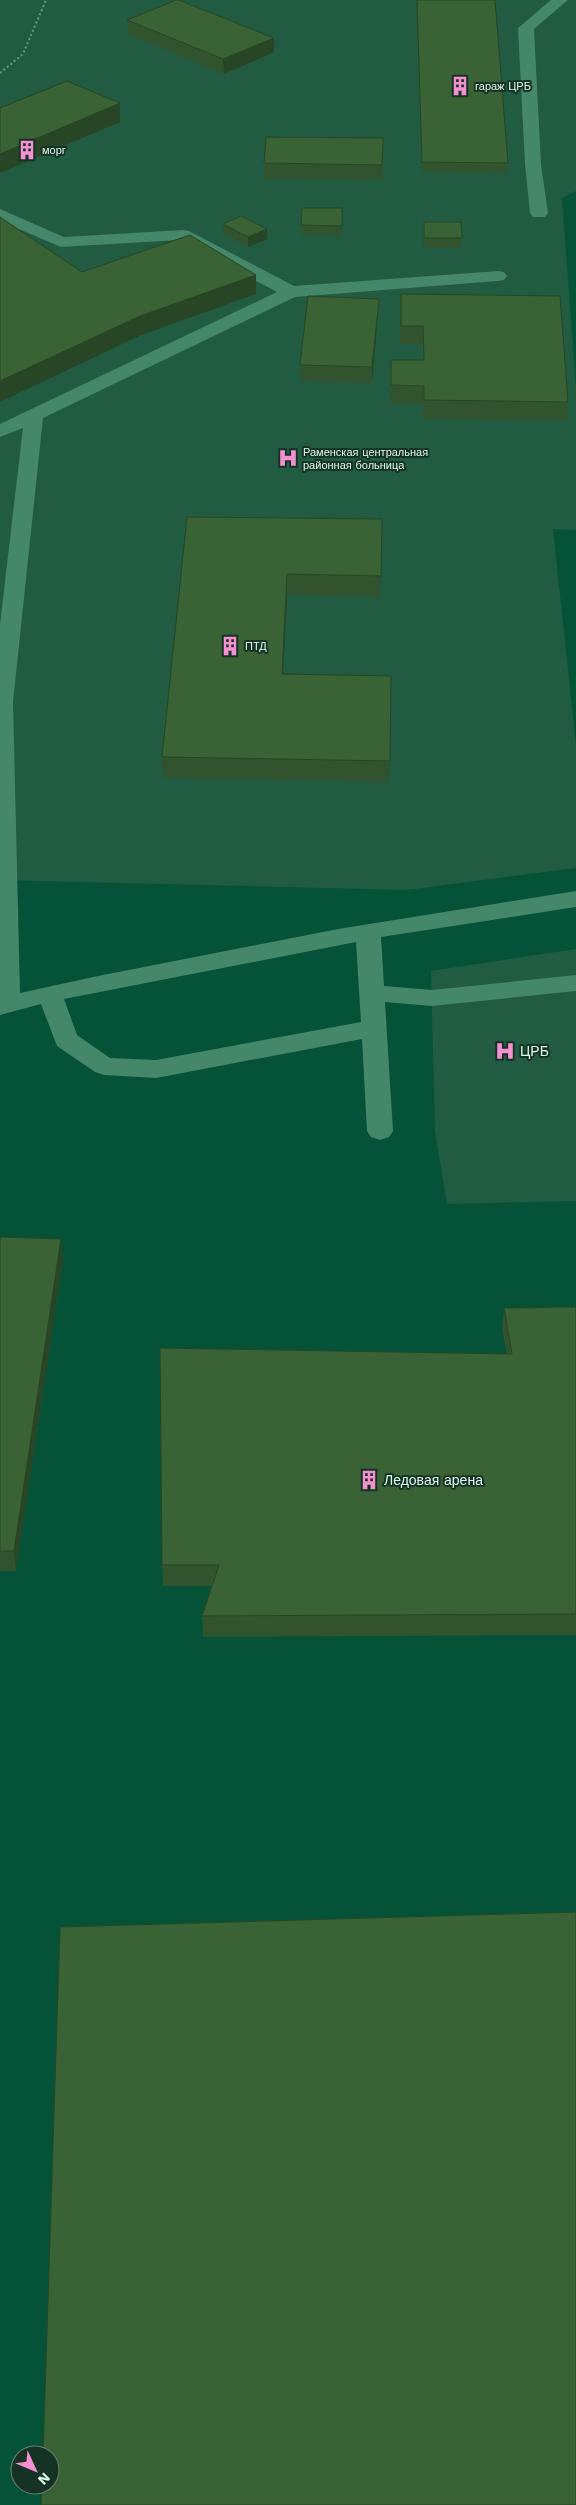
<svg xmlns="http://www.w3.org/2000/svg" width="576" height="2505" font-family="'Work Sans',sans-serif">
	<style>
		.built { fill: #205b42 }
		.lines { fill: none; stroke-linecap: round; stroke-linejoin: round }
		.path { stroke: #619c85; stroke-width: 2; stroke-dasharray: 2 2.5; stroke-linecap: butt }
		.lane { fill: #448769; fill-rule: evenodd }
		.wall { fill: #31542e }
		.shaded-wall { fill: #284525 }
		.building { fill: #396235; stroke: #284525 }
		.labels { text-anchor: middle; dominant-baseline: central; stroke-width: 4; stroke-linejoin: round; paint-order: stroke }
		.far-poi-label { font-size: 11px; fill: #dbfdeb; stroke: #163225; text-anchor: start }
		.poi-label { font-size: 14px; fill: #dbfdeb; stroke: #163225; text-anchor: start }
	</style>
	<rect width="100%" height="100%" fill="#045338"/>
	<g class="built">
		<polygon points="0,0 576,0 576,191 562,198 576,388 576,530 553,529 576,745 576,868 406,890 0,880"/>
		<polygon points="576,949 576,1201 447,1204 435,1131 431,971"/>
	</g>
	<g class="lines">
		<polyline class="path" points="0,73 23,54 46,0"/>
		<g class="lane">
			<polygon points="551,0 568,0 534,29 541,164 548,213 545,217 533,217 530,213 525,164 518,28"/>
			<path d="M0,209L64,237L183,230L189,231L294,286L498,271L504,272L507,276L504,280L498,281L295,297L43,418L13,702L20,993L98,976L338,929L576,891V907L381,937L384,986L432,990L576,975V991L432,1006L385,1002L393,1131L389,1137L380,1140L371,1137L367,1131L362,1039L156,1078L104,1075L95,1072L57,1046L41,1004L0,1015V624L23,428L0,437V424L277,292L180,240L61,247L0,221ZM356,942L361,1022L156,1060L110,1058L77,1035L64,999Z"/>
		</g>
	</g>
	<g class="wall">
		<polygon points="417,0 495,0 508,163 507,173 422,172"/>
		<polygon points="127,20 274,52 224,74 128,34"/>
		<polygon points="383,138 382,180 264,179 264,163"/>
		<polygon points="342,208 341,236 301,235 301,225"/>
		<polygon points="424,222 462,238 461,248 423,248"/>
		<polygon points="223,224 267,239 248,247 223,234"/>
		<polygon points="401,294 568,402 566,421 423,419 423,405 390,404 391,360 423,360 423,344 400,344"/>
		<polygon points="379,299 378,315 372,383 300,381 300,365"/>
		<polygon points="187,517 382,519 380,597 287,595 283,674 390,761 389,782 163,778 162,757"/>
		<polygon points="0,1237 61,1239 63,1260 16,1571 0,1571"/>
		<polygon points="576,1307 576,1635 203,1637 202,1616 212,1586 163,1586 162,1565 507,1354 502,1329 504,1308"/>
	</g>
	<g class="shaded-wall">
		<polygon points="274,38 274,52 224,74 223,59"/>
		<polygon points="120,103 120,122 0,173 0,154"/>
		<polygon points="267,229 267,239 248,247 248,237"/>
		<polygon points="256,275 256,294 141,335 0,402 0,381 140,316"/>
		<polygon points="379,299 378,315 372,383 372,367"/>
		<polygon points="287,574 287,595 282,695 282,674"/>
		<polygon points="61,1239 63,1260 16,1571 14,1551"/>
	</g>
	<g class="building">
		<polygon points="176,0 179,0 274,38 223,59 127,20"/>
		<polygon points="417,0 495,0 508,163 422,162"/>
		<polygon points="67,81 120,103 0,154 0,108"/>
		<polygon points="266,137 383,138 382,165 264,163"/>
		<polygon points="302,208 342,208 342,226 301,225"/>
		<polygon points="241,216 267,229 248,237 223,224"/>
		<polygon points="0,217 82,272 190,235 256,275 140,316 0,381"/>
		<polygon points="424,222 461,222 462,238 424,238"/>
		<polygon points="401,294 560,296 568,402 424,400 424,386 391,385 391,360 424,360 423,326 401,326"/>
		<polygon points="308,296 379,299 372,367 300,365"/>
		<polygon points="187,517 382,519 381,576 287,574 282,674 391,676 390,761 162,757"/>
		<polygon points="0,1237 61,1239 14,1551 0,1551"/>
		<polygon points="576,1307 576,1614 202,1616 219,1565 162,1565 160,1348 512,1354 504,1308"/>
		<polygon points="576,1912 576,2505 41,2505 42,2485 50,2485 50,2455 43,2455 60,1927"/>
	</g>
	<defs>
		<symbol id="building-bare" viewBox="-9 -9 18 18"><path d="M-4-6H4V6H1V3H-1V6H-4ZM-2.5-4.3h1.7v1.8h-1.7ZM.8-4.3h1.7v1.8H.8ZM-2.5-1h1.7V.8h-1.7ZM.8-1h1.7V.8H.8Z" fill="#f590d1" stroke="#163225" stroke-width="2.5" paint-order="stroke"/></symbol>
		<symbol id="hospital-bare" viewBox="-9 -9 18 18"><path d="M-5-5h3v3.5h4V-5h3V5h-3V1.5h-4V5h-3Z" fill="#f590d1" stroke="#163225" stroke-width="2.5" paint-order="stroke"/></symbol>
	</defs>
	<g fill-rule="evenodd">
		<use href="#building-bare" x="446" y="72" width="28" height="28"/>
		<use href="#building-bare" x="13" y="136" width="28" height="28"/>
		<use href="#hospital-bare" x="274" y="444" width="28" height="28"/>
		<use href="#building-bare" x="216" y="632" width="28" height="28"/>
		<use href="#hospital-bare" x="491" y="1037" width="28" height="28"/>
		<use href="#building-bare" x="355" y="1466" width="28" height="28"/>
	</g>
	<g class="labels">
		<g class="far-poi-label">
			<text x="475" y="86">гараж ЦРБ</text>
			<text x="42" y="150">морг</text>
			<text x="303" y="452">Раменская центральная<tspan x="303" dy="13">районная больница</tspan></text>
			<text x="245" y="646">ПТД</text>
		</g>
		<g class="poi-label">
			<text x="520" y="1051">ЦРБ</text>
			<text x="384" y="1480">Ледовая арена</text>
		</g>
	</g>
	<g transform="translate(35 2470) rotate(134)"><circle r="24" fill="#163225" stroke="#658374"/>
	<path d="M0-4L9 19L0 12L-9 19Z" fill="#f590d1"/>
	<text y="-8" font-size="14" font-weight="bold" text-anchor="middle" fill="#dbfdeb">N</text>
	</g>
</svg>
